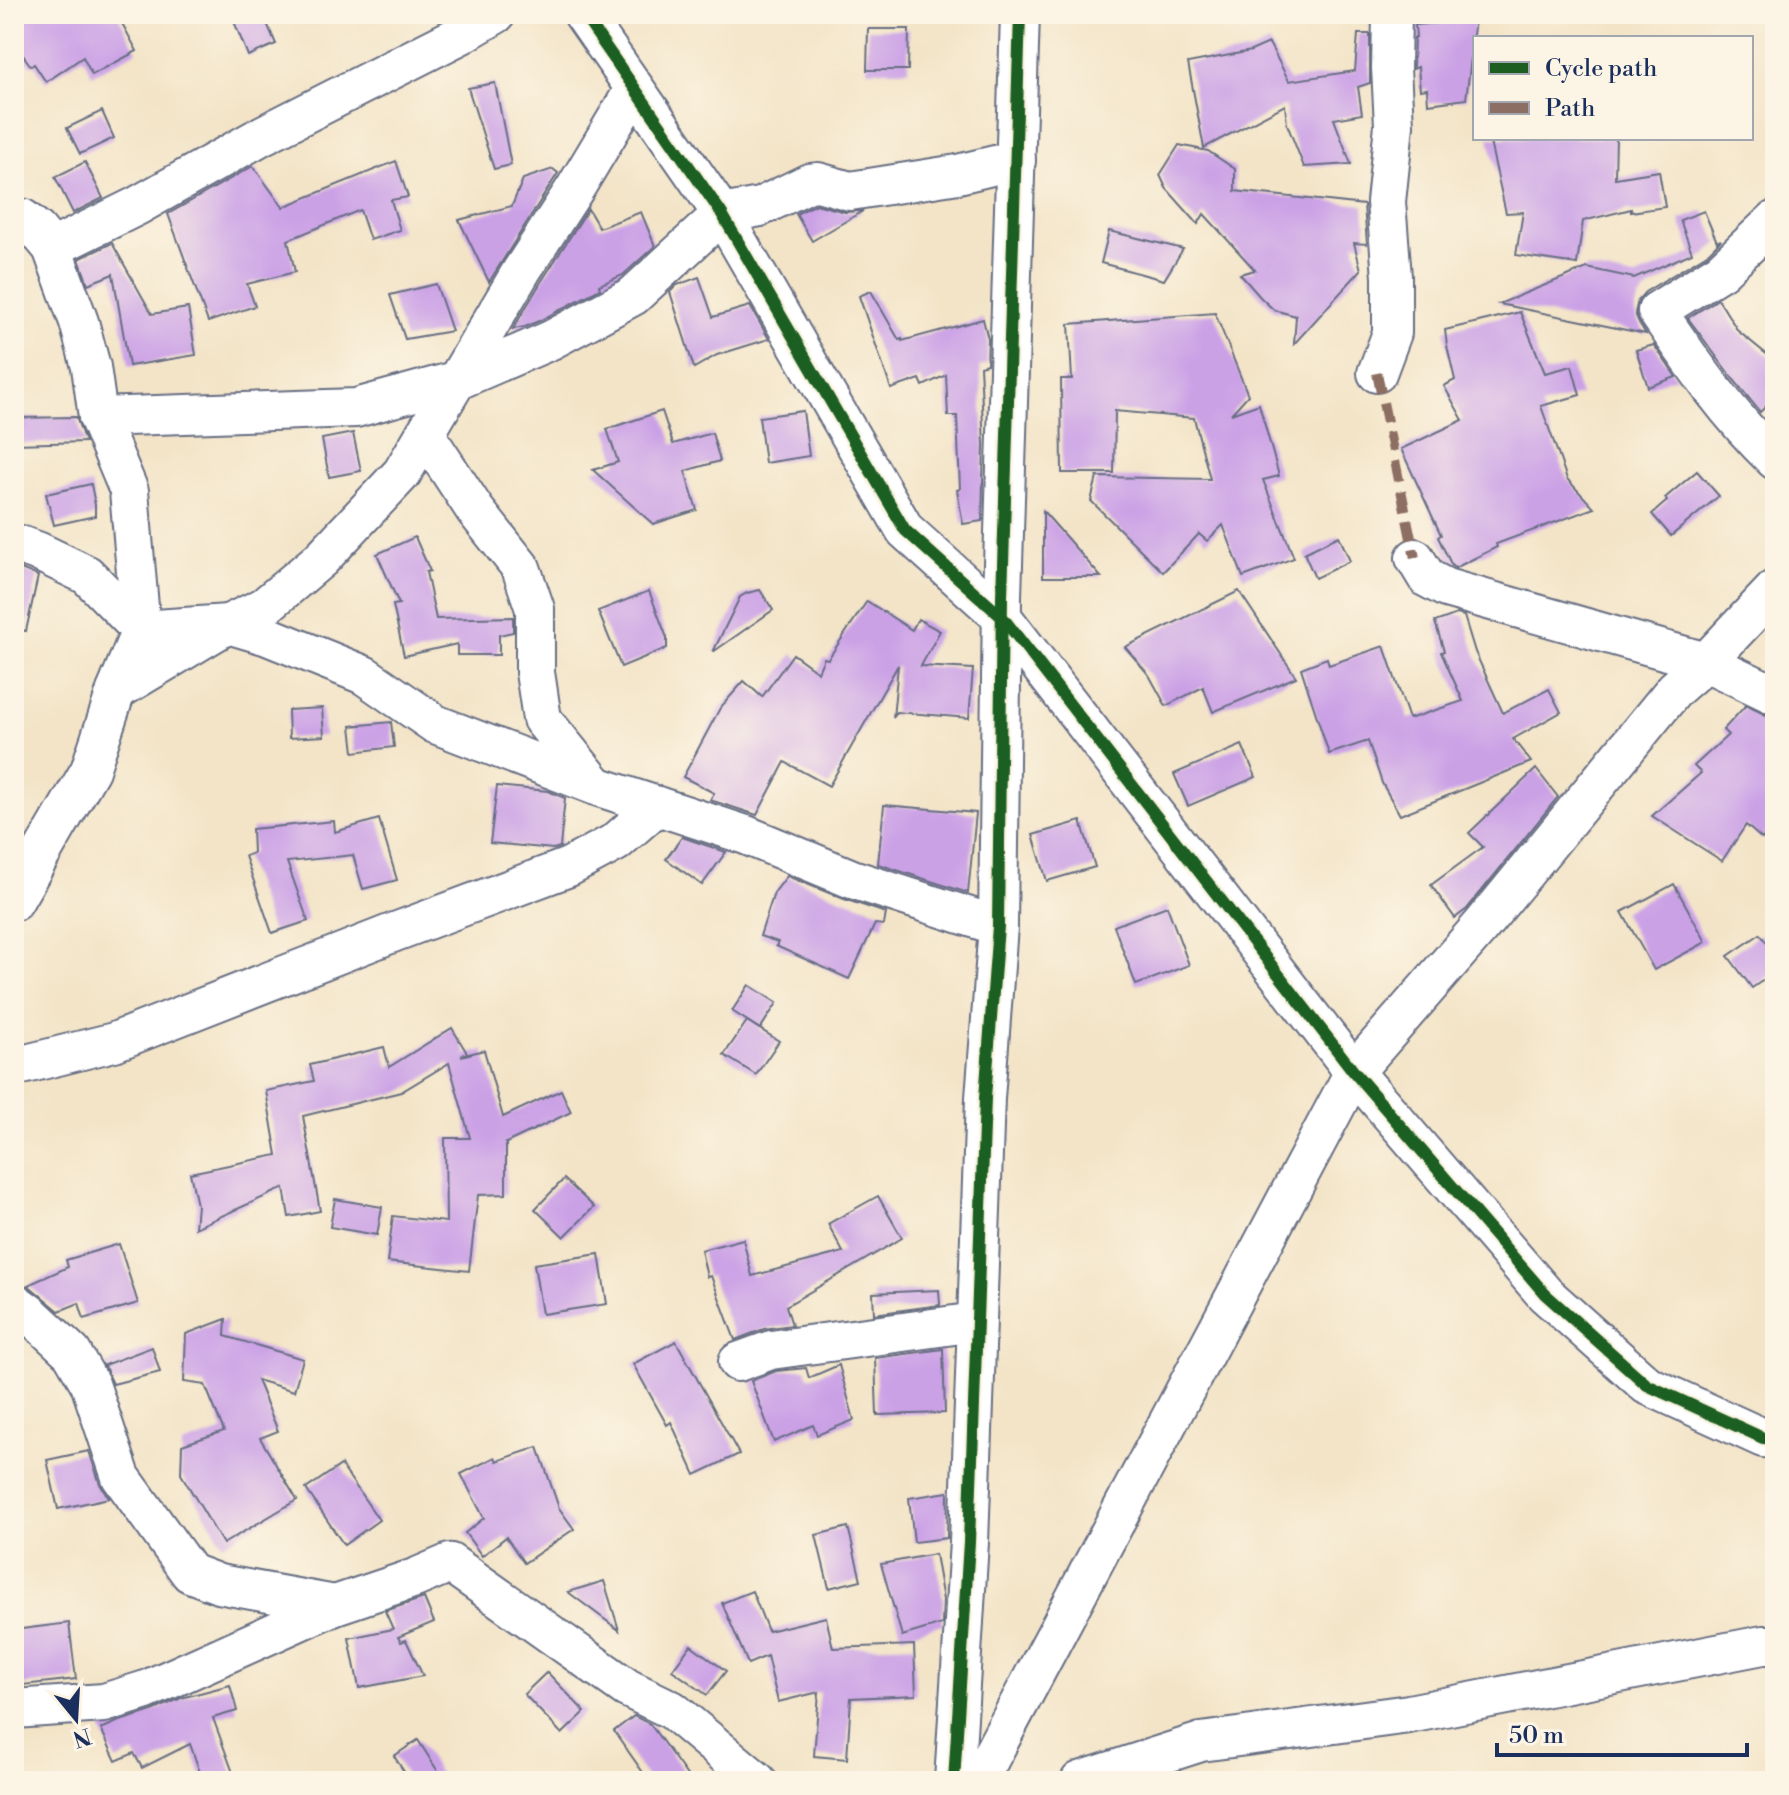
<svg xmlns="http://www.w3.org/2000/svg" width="1789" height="1795" font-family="'Libre Bodoni',serif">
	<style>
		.building { fill: #cba1e6 }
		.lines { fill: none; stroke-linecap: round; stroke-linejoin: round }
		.street-casing { stroke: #676e83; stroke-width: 42 }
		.street { stroke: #fff; stroke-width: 38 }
		.quiet { stroke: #8d6e63; stroke-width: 10; stroke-dasharray: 20 10; stroke-linecap: butt }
		.cycleway-casing { stroke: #fcf5e5; stroke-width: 17 }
		.cycleway { stroke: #1b5e20; stroke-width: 12 }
	</style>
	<rect width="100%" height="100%" fill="#fcf5e5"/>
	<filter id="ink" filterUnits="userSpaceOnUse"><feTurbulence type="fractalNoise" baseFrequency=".0125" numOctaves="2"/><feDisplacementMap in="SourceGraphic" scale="16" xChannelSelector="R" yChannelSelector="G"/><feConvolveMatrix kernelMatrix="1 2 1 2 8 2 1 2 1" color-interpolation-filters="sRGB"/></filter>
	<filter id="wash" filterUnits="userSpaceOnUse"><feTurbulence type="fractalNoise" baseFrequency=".006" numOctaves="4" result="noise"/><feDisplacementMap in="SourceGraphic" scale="32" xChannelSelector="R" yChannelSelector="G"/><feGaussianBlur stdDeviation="1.8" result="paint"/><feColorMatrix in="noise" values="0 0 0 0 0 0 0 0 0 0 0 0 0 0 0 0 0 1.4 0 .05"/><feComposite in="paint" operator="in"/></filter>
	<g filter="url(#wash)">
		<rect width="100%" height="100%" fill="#f3e4c7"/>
		<g id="blocks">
			<g class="building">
				<polygon points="14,14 117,14 137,51 92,75 83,57 46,82 34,64 31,66 14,43"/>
				<polygon points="231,14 263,14 276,44 248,56"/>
				<polygon points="1475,20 1472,42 1475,42 1475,48 1472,50 1466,99 1428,104 1427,89 1420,90 1418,67 1413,69 1414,38 1416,38 1415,25"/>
				<polygon points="868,29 909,29 908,70 867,70"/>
				<polygon points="1358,34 1370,34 1370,83 1358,87 1362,114 1334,119 1351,164 1304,167 1287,124 1285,105 1204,148 1188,63 1251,51 1269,43 1289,81 1355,71"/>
				<polygon points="495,83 511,165 494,169 468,88"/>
				<polygon points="102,111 114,138 80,154 67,128"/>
				<polygon points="1489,138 1616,138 1615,178 1659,171 1665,207 1631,212 1631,209 1583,221 1577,264 1516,255 1523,212 1506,213"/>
				<polygon points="1179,145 1208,151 1235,169 1235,191 1364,205 1367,244 1354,243 1361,270 1294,344 1296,316 1274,310 1261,298 1240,274 1255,270 1204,214 1198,224 1166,188 1160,175"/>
				<polygon points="396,161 408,197 391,200 400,230 370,240 360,210 288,240 295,272 247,284 255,306 208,322 168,214 253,166 283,207"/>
				<polygon points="85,162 103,198 73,213 55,177"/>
				<polygon points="553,169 558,173 489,282 459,220 512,206 523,179"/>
				<polygon points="816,204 845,212 863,211 812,241 796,214"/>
				<polygon points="588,209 599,228 641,212 655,246 623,275 599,285 600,289 541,320 525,327 513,329 541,282"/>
				<polygon points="1704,211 1717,242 1721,240 1707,254 1645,292 1638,300 1635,313 1639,323 1646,334 1499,304 1587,268 1634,278 1692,253 1680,220"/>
				<polygon points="1109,231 1183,249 1164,280 1101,263"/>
				<polygon points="112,243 152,314 188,308 196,355 129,366 113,274 88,284 79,259"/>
				<polygon points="699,277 713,317 750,306 769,339 717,355 694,368 670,292 677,285"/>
				<polygon points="436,284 452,331 405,339 390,295"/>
				<polygon points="871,291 899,340 902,339 902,341 983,319 988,339 987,364 980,366 984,444 982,521 963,524 957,490 960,489 957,416 948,416 946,375 923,386 920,379 891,389 859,296"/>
				<polygon points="1718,299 1738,331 1775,361 1775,398 1760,412 1730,375 1688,318"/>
				<polygon points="1520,312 1545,373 1572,366 1580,395 1541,406 1567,479 1594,508 1496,544 1497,547 1455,568 1452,566 1438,537 1441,535 1401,449 1463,420 1444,386 1455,380 1447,346 1445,330"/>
				<polygon points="1215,313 1248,395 1231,414 1259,404 1279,476 1263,480 1294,558 1243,577 1223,525 1207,541 1199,534 1163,572 1091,501 1097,477 1210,479 1194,418 1115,411 1114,473 1062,473 1061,379 1072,379 1069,324"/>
				<polygon points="1654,345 1676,377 1648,387 1636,350"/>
				<polygon points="662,411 673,444 712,433 720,461 685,471 697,510 653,524 593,470 618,462 607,429"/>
				<polygon points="803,411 809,456 765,463 759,417"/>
				<polygon points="76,417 85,442 14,444 14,418"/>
				<polygon points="353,433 361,471 329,477 322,439"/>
				<polygon points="1697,471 1719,496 1671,536 1652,514 1667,501 1665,498"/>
				<polygon points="91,484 95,505 95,516 54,525 46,494"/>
				<polygon points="1043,511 1101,577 1043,577"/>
				<polygon points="1339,536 1350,561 1315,578 1304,553"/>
				<polygon points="415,537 430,571 426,572 436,619 513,617 513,632 499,635 499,655 457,655 457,644 404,656 393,605 399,604 377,554"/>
				<polygon points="14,566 38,576 26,631 14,629"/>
				<polygon points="760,590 773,610 713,652 740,597 747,593"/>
				<polygon points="649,591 667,638 667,648 621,667 598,611"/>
				<polygon points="1239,591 1296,677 1213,712 1203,687 1166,706 1149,675 1125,647"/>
				<polygon points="867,601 912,630 918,619 940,631 921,666 973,669 969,718 896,712 893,718 898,665 829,786 785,762 757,815 710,800 714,793 683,777 720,708 744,681 762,697 793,654 818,672 824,658 828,659"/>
				<polygon points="1457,614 1464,616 1475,652 1503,713 1549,689 1561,712 1513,739 1531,762 1400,815 1382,783 1368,741 1329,754 1301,668 1327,658 1329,665 1384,646 1409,719 1463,701 1441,652 1444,651 1435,622"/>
				<polygon points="1746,705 1766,715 1775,717 1775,823 1762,839 1746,825 1722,861 1652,816 1701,773 1694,766 1728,735 1723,730"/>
				<polygon points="322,708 324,736 289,738 288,710"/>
				<polygon points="391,722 394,747 354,752 351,726"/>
				<polygon points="1242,745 1256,777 1188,806 1174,774"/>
				<polygon points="1536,769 1558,797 1467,909 1455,918 1431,885 1483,847 1469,833"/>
				<polygon points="497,786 548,791 565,798 560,847 553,849 490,843"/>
				<polygon points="884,805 976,813 968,893 878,864"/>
				<polygon points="379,819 397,880 363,889 353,855 287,862 308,921 272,933 245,856 253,853 252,829 334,821 335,832"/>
				<polygon points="1081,821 1095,867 1047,881 1033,835"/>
				<polygon points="682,837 726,852 702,885 666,859"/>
				<polygon points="787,876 844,899 886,913 884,925 875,924 849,979 776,946 778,942 760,936 774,893"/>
				<polygon points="1674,884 1706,942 1654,970 1622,912"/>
				<polygon points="1167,906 1189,965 1136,985 1114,926"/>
				<polygon points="1760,934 1775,954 1775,972 1752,988 1728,956"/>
				<polygon points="749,985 777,1003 760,1029 732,1011"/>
				<polygon points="747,1021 779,1041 756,1075 724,1055"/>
				<polygon points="452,1028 467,1053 461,1056 484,1050 503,1117 561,1090 571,1112 506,1143 506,1194 478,1195 469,1271 387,1262 393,1216 446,1222 445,1138 470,1138 449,1063 401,1092 303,1116 320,1211 289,1217 284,1188 195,1228 197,1205 190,1173 277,1155 266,1091 314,1081 310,1065 384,1047 389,1067"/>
				<polygon points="564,1179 594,1207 564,1237 535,1209"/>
				<polygon points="878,1196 902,1238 786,1306 792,1325 764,1329 735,1340 711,1276 707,1277 701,1250 743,1239 752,1276 843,1252 828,1224"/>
				<polygon points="335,1199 382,1207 377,1235 330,1227"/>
				<polygon points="119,1244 138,1303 84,1319 79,1303 59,1311 28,1285 68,1267 66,1260"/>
				<polygon points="599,1254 607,1304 542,1314 534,1264"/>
				<polygon points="939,1290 940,1305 874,1314 873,1293"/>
				<polygon points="226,1319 225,1336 303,1359 294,1391 257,1380 278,1431 260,1438 297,1500 223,1544 181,1474 182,1445 224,1431 205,1385 184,1382 186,1334"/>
				<polygon points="676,1341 739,1454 695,1475 671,1422 667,1425 633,1364"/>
				<polygon points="152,1347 160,1372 113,1384 104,1365"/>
				<polygon points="943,1349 945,1413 877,1415 875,1358"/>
				<polygon points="839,1365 854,1420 817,1435 813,1425 774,1442 751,1381 776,1371 806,1368 809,1378"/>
				<polygon points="538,1447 559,1508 574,1529 524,1563 506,1537 482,1556 465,1533 484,1518 461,1474 495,1457 497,1461"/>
				<polygon points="89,1451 100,1484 109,1498 58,1509 47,1460"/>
				<polygon points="341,1465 379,1520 344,1545 306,1489"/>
				<polygon points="948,1492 947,1538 914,1542 909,1498"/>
				<polygon points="848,1527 861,1580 829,1588 816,1535"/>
				<polygon points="935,1554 943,1600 942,1624 902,1636 881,1564"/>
				<polygon points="604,1581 619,1630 568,1592"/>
				<polygon points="752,1591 768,1631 826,1617 833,1648 914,1645 916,1695 851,1698 847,1759 814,1756 819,1692 778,1702 767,1656 748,1664 722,1603"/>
				<polygon points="424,1598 434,1622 398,1637 401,1642 406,1640 423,1676 359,1688 349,1638 393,1629 385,1611"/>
				<polygon points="69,1623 76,1679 14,1686 14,1630"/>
				<polygon points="691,1645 726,1671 707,1695 672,1670"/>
				<polygon points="547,1672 585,1712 562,1734 524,1694"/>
				<polygon points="230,1685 237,1711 213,1718 236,1781 203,1781 190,1744 142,1768 134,1753 116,1761 101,1729 117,1722 155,1710 181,1698"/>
				<polygon points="634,1716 650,1724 691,1781 649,1781 614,1731"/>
				<polygon points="418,1740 444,1781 410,1781 394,1756"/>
			</g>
		</g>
	</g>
	<g filter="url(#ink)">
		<use href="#blocks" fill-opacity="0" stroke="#676e83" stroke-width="2"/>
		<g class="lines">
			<defs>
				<g id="street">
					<polyline points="583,14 722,214 905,530 1003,618 1354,1072 1545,1294 1647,1385 1763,1438 1775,1439"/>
					<polyline points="14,217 22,218 37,230 52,248 79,322 91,367 98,417 129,491 141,630 116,691 90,770 14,901"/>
					<path d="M1775,220L1721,271L1657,311C1693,364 1729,416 1775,460"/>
					<polyline points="52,248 137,206 263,135 462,34 496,14"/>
					<polyline points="1377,373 1392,333 1392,277 1386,202 1394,125 1391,68 1392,14"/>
					<polyline points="98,417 356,408 458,380 551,340 633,296 722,214 760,207 809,183 818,182 850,191 958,174 1016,160"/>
					<polyline points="425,434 475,510 521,568 535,609 535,672 542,719 594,783"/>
					<polyline points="14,543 37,551 87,575 141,630 228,624 265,635 364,675 435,724 596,786 746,835 852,879 998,926"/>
					<polyline points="1415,558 1427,578 1446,588 1706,662 1775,695"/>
					<polyline points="116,691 228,624 264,607 321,559 402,473 522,270 576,187 634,90"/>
					<polyline points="14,1067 114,1042 395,932 569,867 616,842 657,806"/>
					<polyline points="14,1302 29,1313 72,1353 90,1384 121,1477 190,1573 219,1584 335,1605"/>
					<polyline points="738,1362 771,1350 976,1322"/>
					<polyline points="14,1709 104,1703 146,1690 335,1605 415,1578 450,1563 627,1688 672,1710 757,1781"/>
					<polyline points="954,1781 969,1542 985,1098 998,926 1002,597 1020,14"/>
					<polyline points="978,1781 1354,1072 1482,925 1675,689 1706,662 1775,589"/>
					<polyline points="1080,1781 1201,1742 1409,1714 1763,1645 1775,1645"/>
				</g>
			</defs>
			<use href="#street" class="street-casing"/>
			<use href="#street" class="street"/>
			<polyline class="quiet" points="1377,373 1415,558"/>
			<defs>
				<g id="cycleway">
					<polyline points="583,14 722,214 905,530 1003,618 1354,1072 1545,1294 1647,1385 1763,1438 1775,1439"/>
					<polyline points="954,1781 969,1542 985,1098 998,926 1002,597 1020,14"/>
				</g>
			</defs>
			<use href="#cycleway" class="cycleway-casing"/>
			<use href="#cycleway" class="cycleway"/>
		</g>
	</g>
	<rect width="1789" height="1795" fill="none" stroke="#fcf5e5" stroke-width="48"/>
	<rect x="1473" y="36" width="280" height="104" fill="#fcf5e5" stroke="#a2a6af" stroke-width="2"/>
	<rect x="1489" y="62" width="40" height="12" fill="#1b5e20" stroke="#a2a6af" stroke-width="2"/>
	<text x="1545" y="76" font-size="24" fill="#1b2f5e">Cycle path</text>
	<rect x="1489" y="102" width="40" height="12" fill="#8d6e63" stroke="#a2a6af" stroke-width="2"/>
	<text x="1545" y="116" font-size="24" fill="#1b2f5e">Path</text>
	<g transform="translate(76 1719) rotate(162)" stroke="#fcf5e5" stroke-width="6" paint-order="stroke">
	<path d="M0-6L14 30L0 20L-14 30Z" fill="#1b2f5e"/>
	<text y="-12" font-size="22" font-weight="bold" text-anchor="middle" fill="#1b2f5e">N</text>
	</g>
	<path d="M1497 1743v12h250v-12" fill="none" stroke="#1b2f5e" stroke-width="4"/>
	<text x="1509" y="1743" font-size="24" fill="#1b2f5e" stroke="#fcf5e5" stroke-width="6" paint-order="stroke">50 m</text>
</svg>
